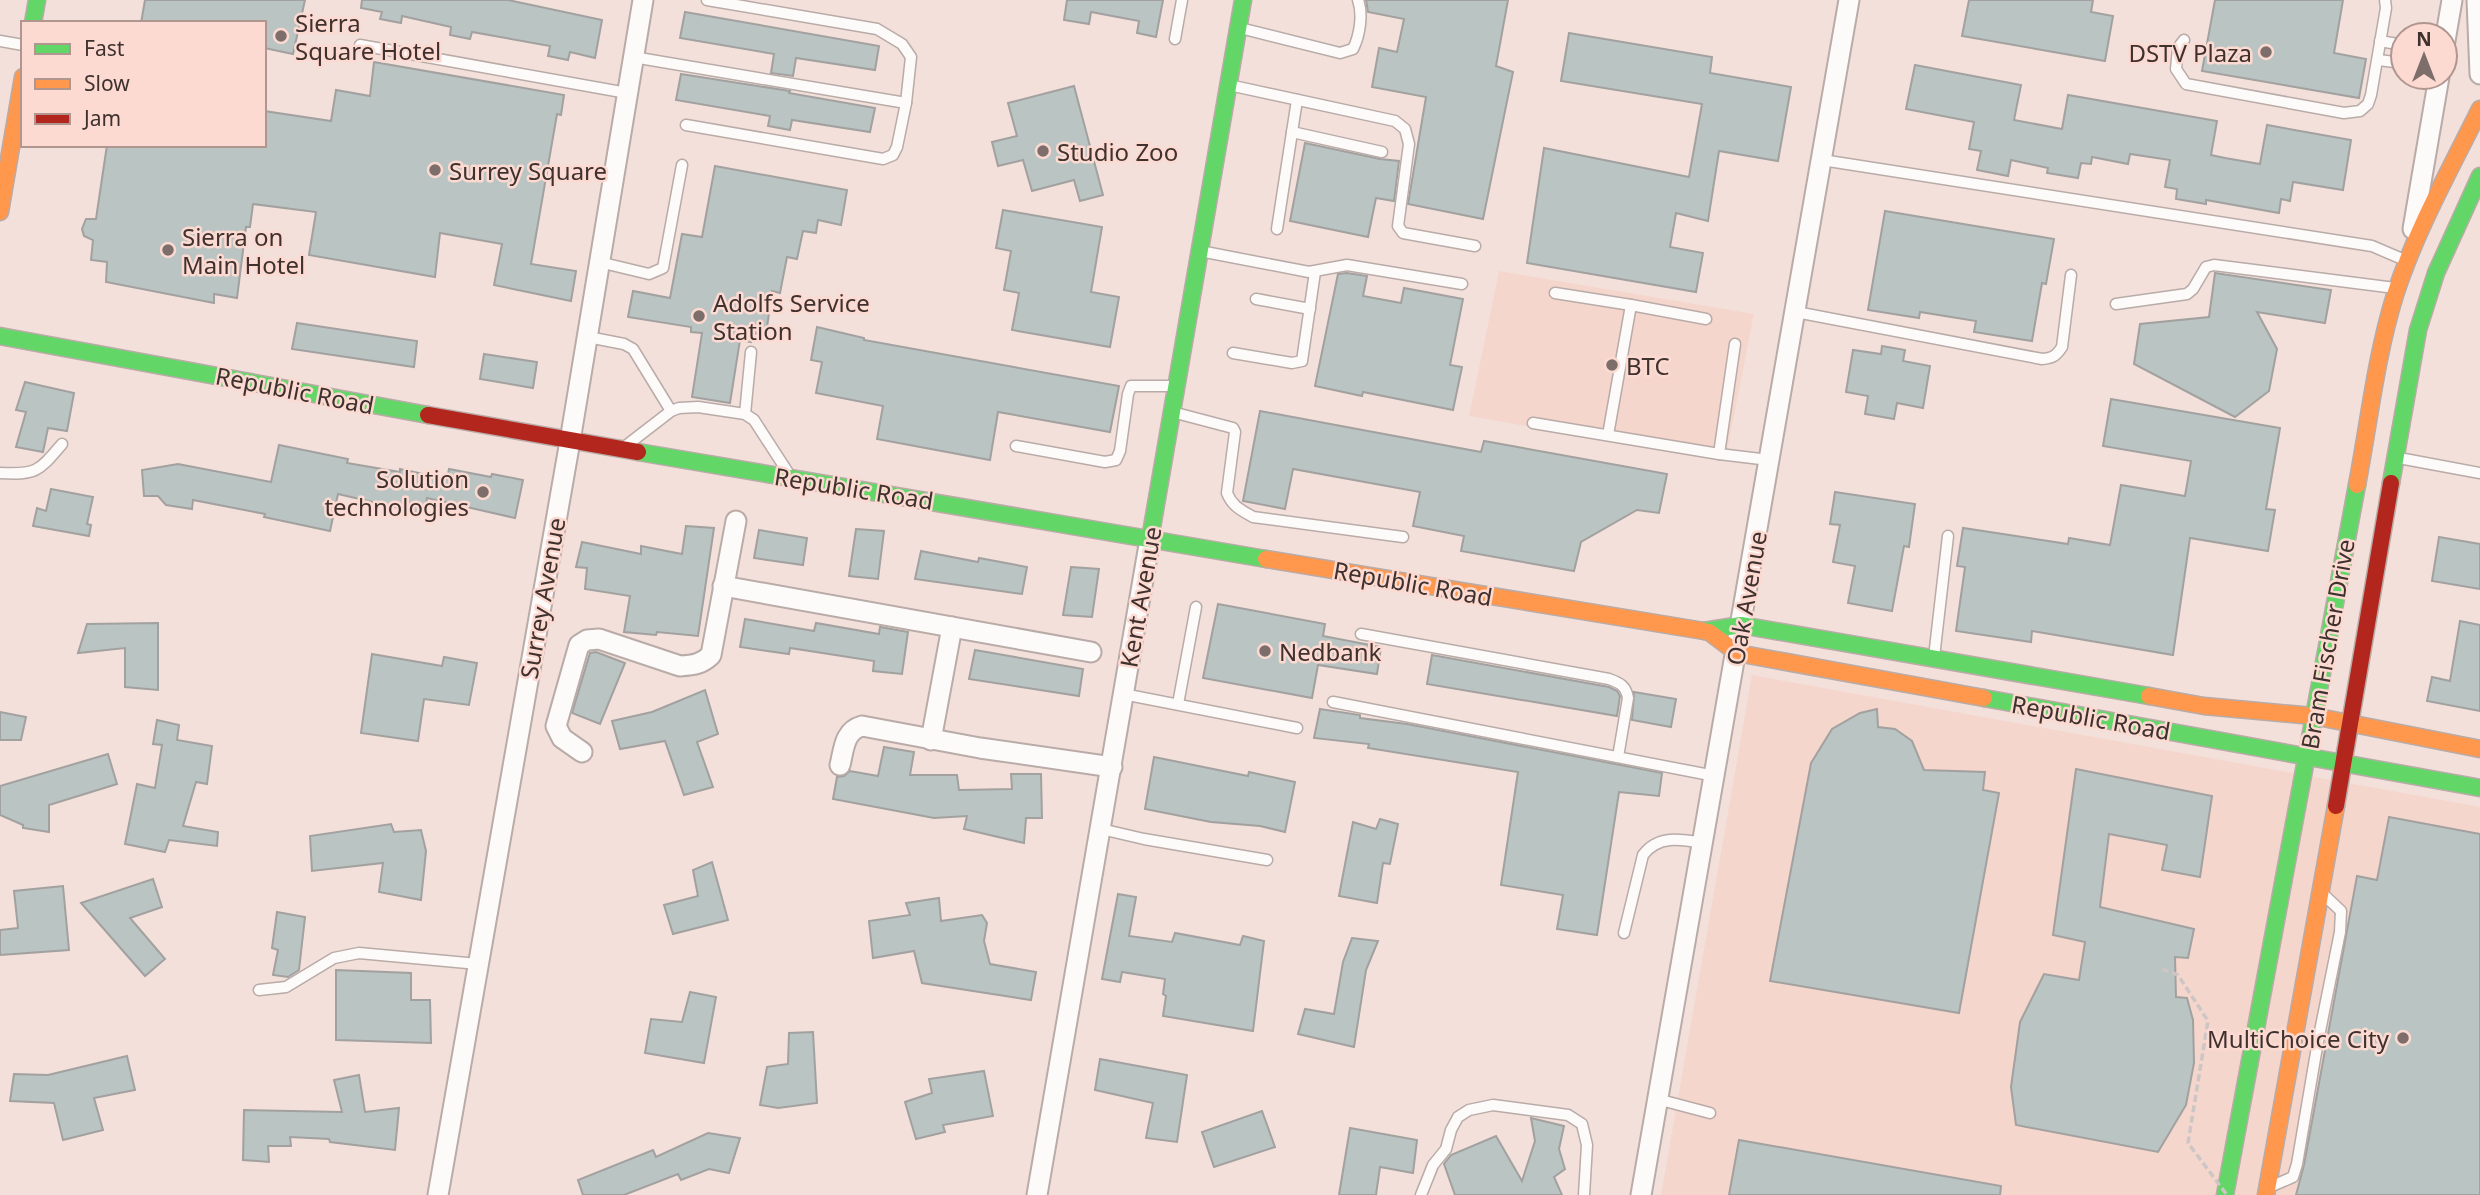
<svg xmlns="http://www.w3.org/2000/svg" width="2480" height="1195" font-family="'Noto Sans',sans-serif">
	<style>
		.built { fill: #f5d6cd }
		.building { fill: #b9c4c3; stroke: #a2a19f; stroke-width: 2 }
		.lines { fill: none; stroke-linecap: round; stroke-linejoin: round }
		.lane-casing { stroke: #b9aba7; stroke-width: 13 }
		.street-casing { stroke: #b9aba7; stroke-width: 23 }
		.fast-casing { stroke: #b9aba7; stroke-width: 19 }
		.slow-casing { stroke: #b9aba7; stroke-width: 19 }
		.jam-casing { stroke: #b9aba7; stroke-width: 19 }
		.lane { stroke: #fdfafa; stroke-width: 10 }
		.street { stroke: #fdfafa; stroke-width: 19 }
		.fast { stroke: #63d668; stroke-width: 16 }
		.slow { stroke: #ff974d; stroke-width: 16 }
		.jam { stroke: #b3261e; stroke-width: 16 }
		.path-bridge { stroke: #cdc6c4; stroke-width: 3.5; stroke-dasharray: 7 3.5; stroke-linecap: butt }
		.poi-dot { fill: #7d6e6b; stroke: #fddad1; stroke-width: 2.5 }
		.labels { text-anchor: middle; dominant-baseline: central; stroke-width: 5; stroke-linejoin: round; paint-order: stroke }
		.poi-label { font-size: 24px; fill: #3e312e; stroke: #fddad1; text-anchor: start }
		.street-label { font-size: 24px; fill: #3e312e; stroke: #fddad1 }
	</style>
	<rect width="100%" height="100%" fill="#f3e0db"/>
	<g class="built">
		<polygon points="1499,271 1754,314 1725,461 1469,416"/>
		<polygon points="1752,675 2480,807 2480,1195 1661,1195"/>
	</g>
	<g class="building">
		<polygon points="145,0 305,0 293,54 264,48 264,23 141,23"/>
		<polygon points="362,0 508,0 602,20 595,58 570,52 568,60 548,56 550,46 472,32 470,39 450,35 451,27 402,16 401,23 380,19 382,12 361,8"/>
		<polygon points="1067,0 1163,0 1156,37 1137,33 1139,21 1091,12 1089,24 1064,20"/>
		<polygon points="1366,0 1508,0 1496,66 1513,72 1483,219 1408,204 1426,97 1372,87 1379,48 1397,52 1404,19 1368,12"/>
		<polygon points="1969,0 2093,0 2091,12 2113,16 2105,61 1962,36"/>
		<polygon points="2215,0 2343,0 2334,53 2366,59 2359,98 2202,71"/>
		<polygon points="685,12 879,46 875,70 796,58 793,76 771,73 774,54 680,38"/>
		<polygon points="1569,33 1712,57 1710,73 1791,87 1778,161 1719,151 1708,221 1676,213 1670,247 1703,253 1696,292 1527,263 1544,148 1689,177 1702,104 1561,81"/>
		<polygon points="374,62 564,95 561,115 557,114 531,264 576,271 571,301 494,285 502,244 440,233 435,277 309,255 316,212 253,204 250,227 246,227 237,298 214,294 214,303 106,282 107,262 91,260 93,240 84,236 82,229 86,219 96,219 107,145 264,145 264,111 331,121 336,90 370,96"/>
		<polygon points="1915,65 2021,85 2014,120 2062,129 2068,95 2217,121 2211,155 2225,158 2260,164 2267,125 2351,140 2343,190 2293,182 2290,201 2281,199 2279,213 2206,200 2206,204 2176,199 2177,189 2165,187 2170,160 2130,154 2128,164 2092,157 2091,164 2081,163 2078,178 2047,173 2048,168 2011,160 2008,176 1977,170 1981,151 1969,149 1974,122 1906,109"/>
		<polygon points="681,74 790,91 789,93 875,108 870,132 792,120 790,130 768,126 770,116 676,100"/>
		<polygon points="1074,86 1103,195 1080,201 1074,180 1032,191 1023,160 998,166 992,142 1017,136 1008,103"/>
		<polygon points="1305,143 1380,159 1399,161 1394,201 1376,198 1368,237 1290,221"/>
		<polygon points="715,166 847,190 841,225 818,220 816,233 803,231 797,259 787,257 780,293 772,291 766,335 752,333 751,342 740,340 730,403 692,397 702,333 691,332 691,327 628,317 633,291 670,298 682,234 702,237"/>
		<polygon points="1003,210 1102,227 1091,292 1119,297 1110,347 1012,330 1019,293 1004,290 1011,251 996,248"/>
		<polygon points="1885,211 2054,239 2046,284 2042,283 2032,341 1974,332 1976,321 1920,312 1919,318 1868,310"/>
		<polygon points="1347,273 1367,276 1363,296 1401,303 1404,288 1463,299 1450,365 1462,367 1453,410 1363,392 1362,396 1315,386 1338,274"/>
		<polygon points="2215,273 2331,290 2325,323 2257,312 2277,349 2269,391 2235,417 2134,364 2140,324 2209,317"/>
		<polygon points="297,323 417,341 414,367 292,349"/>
		<polygon points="817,327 864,338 864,340 1119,386 1110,432 998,412 990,460 877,439 883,406 816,393 822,362 811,360"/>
		<polygon points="1882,346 1905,350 1903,361 1930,366 1923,408 1897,403 1894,419 1865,414 1868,396 1846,392 1853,350 1881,354"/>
		<polygon points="484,354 537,362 533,388 480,379"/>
		<polygon points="25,382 74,393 67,431 48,428 43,452 16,447 26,412 16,410"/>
		<polygon points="2111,399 2280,428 2266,509 2275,510 2268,551 2190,538 2173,655 2032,631 2031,642 1956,631 1965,567 1957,566 1963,528 2068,544 2069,538 2110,545 2121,485 2185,496 2191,461 2103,446"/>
		<polygon points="1260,411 1481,452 1484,441 1667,474 1659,513 1637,510 1581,542 1574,571 1461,551 1464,536 1413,526 1420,492 1293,469 1285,509 1243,501"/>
		<polygon points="279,445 348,459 347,463 400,472 400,469 447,479 449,469 491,477 492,474 523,480 515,518 427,498 424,514 338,494 330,531 264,517 265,514 193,500 192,509 166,505 158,496 144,496 142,470 178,464 271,482"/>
		<polygon points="51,489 93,497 87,524 91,525 89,536 33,526 37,508 46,511"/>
		<polygon points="1835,492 1915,504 1909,547 1904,546 1892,611 1848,603 1855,566 1833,562 1840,525 1830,524"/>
		<polygon points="686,526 714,528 698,636 657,632 656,635 624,632 630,596 585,589 587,568 576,567 582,542 641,554 641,546 682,554"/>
		<polygon points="856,529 884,531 878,579 849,576"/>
		<polygon points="759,530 807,538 803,565 754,558"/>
		<polygon points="2439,537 2480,544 2480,589 2432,581"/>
		<polygon points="921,551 978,562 979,558 1027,567 1022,594 915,579"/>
		<polygon points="1071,567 1099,569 1092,617 1063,615"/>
		<polygon points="1218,604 1325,624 1323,636 1381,647 1377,674 1318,665 1312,698 1203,678"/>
		<polygon points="745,619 814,631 816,623 879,634 880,627 908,632 902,674 873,671 874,661 790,648 789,654 740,647"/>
		<polygon points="2460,621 2480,625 2480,711 2427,701 2432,677 2450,681"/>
		<polygon points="158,623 158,690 125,687 125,648 78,653 87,624"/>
		<polygon points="975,650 1083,669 1079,696 969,679"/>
		<polygon points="596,652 625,663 600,724 572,713 590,653"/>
		<polygon points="372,654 442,666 444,657 477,663 469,705 424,699 418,741 361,733"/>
		<polygon points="1432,655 1609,687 1617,691 1620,696 1617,716 1427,684"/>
		<polygon points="705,690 718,734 697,742 713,787 684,795 665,741 620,749 612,721 652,712"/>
		<polygon points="1634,692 1676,699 1671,727 1632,720"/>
		<polygon points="1320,709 1360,715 1360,718 1407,724 1662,773 1659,796 1619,792 1597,935 1557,929 1563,895 1501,885 1518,772 1368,748 1369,744 1314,738"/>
		<polygon points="1877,709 1878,727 1895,729 1912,741 1924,770 1985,772 1983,790 1999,793 1959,1013 1770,981 1811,763 1832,729 1860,713"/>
		<polygon points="0,712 26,717 21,740 0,740"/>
		<polygon points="157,720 179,725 177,740 212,746 207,784 196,782 183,826 218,832 217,846 169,840 165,852 125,844 137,784 155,788 162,745 153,744"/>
		<polygon points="884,747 914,752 910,775 957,775 959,790 1012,789 1011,774 1041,774 1042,818 1026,818 1024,843 964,829 967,816 934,818 833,799 837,777 844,776 850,771 878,776"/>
		<polygon points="108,754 117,784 49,805 49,832 23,828 23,825 0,815 0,786"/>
		<polygon points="1154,757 1248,776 1249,772 1295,782 1285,832 1260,826 1211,822 1145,809"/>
		<polygon points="2076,769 2212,796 2200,877 2162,870 2167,845 2109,834 2100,907 2194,929 2188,958 2175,957 2176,997 2187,998 2193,1020 2194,1063 2186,1105 2158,1152 2016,1125 2011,1087 2020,1022 2044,974 2079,980 2085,942 2053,935"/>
		<polygon points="2389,817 2480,834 2480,1195 2296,1195 2304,1165 2357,876 2377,880"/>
		<polygon points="1380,819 1398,824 1390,864 1383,863 1377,903 1339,896 1353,822 1376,829"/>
		<polygon points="391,824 394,832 421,830 426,851 421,900 379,892 383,863 312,871 310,836"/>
		<polygon points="712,862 728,920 673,934 664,905 698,896 693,870"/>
		<polygon points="153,879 162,907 130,918 165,959 145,976 81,903"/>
		<polygon points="63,886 69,950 0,955 0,930 18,928 14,891"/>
		<polygon points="1118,894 1136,897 1129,936 1172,942 1175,933 1240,945 1243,936 1264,941 1253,1031 1163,1016 1166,996 1163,994 1165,979 1122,972 1120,982 1102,979"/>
		<polygon points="939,898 941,921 982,915 987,923 984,941 990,964 1036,972 1031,1000 922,983 914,951 873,958 869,921 910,915 906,903"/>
		<polygon points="277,912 305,917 299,970 288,977 273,975 278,950 272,948"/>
		<polygon points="1352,938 1378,941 1366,970 1354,1047 1298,1034 1305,1009 1334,1014 1343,962"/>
		<polygon points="336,970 411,973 411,1000 430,1000 431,1043 336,1040"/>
		<polygon points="690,992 716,997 704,1063 645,1053 651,1019 682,1022"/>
		<polygon points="813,1032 817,1103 778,1108 760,1105 767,1067 788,1064 789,1033"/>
		<polygon points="127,1056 135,1090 94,1098 103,1130 63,1140 54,1103 10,1101 14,1074 48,1075"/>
		<polygon points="1100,1059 1187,1075 1177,1142 1146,1138 1153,1103 1095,1090"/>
		<polygon points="984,1071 993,1116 943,1125 945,1132 916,1139 905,1102 932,1093 929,1079"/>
		<polygon points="359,1075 365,1112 399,1108 395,1150 330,1142 329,1139 290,1137 291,1146 268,1146 269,1162 243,1160 244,1110 342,1112 334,1080"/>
		<polygon points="1262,1111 1275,1147 1214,1167 1202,1132"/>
		<polygon points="1531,1118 1564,1126 1559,1149 1565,1169 1554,1177 1562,1195 1455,1195 1444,1164 1451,1155 1496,1136 1522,1181 1535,1141"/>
		<polygon points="1350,1128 1417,1140 1413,1173 1380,1167 1376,1195 1339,1195"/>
		<polygon points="708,1133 740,1138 729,1173 709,1169 681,1180 678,1174 624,1195 583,1195 578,1180 653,1150 656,1157"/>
		<polygon points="1739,1140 2001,1186 2000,1195 1729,1195"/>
	</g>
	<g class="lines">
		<defs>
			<g id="lane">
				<path d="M1240,28L1340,53L1353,49C1360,35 1363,14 1358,0"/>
				<polyline points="1175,39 1182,0"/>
				<polyline points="2184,40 2178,48 2176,69 2186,84 2344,113 2360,111 2368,104 2371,95 2386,8 2385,0"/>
				<polyline points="0,41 23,45"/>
				<polyline points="2380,41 2403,45"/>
				<polyline points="360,45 627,93"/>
				<polyline points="633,57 906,103"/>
				<polyline points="2378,60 2403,63"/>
				<polyline points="1229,85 1395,121 1405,129 1409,144 1398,226 1403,233 1475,246"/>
				<polyline points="686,125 883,159 893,155 897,147 906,103 911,57 902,44 877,29 707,0"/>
				<polyline points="1292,132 1382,152"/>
				<polyline points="1822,160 2372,246 2407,261"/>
				<polyline points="1277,229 1297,100"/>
				<polyline points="1200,251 1309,272 1347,265 1462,284"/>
				<polyline points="599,262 649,274 663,268 682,165"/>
				<polyline points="1555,293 1631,305"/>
				<polyline points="1256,299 1310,309"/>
				<polyline points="2116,304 2187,294 2193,289 2206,267 2214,265 2395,288"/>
				<path d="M1796,312L2042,359C2053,358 2056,356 2062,347L2071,275"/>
				<polyline points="588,337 624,344 633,349 671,411"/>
				<polyline points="1233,353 1292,363 1302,361 1315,272"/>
				<path d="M1176,413L1233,428L1235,432L1227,493C1232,506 1241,510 1253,517L1403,537"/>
				<polyline points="745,414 751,352"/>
				<polyline points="1533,423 1719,454 1769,460"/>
				<polyline points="1608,435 1631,305 1706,319"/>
				<polyline points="627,445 671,411 679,408 698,407 745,414 754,420 787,471"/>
				<polyline points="1016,446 1105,462 1116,460 1120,451 1128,394 1131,386 1173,386"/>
				<polyline points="1719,454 1735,344"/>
				<polyline points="2399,458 2480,473"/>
				<path d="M0,473C37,475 39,471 62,444"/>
				<path d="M1361,634L1609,679C1620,683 1626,686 1628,698L1618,757"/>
				<polyline points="1934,657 1948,536"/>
				<polyline points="1123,694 1297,728"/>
				<polyline points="1333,702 1715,776"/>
				<polyline points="1178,704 1196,607"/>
				<polyline points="1101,829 1144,839 1267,860"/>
				<path d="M1624,933L1643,855C1658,835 1680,839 1703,843"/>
				<polyline points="259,990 286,987 334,958 359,953 478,964"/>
				<polyline points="1657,1099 1710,1113"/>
				<polyline points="2272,1186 2293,1177 2297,1164 2318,1041 2340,932 2341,911 2324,895"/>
				<polyline points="1421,1195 1433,1165 1446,1149 1451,1130 1458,1117 1469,1110 1493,1105 1568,1115 1582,1124 1587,1145 1584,1195"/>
			</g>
			<g id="street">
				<polyline points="2477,0 2480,74"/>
				<polyline points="2445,41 2452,0"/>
				<polyline points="2413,229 2439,77"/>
				<polyline points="723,586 1091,652"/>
				<polyline points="931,740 952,627"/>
				<path d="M582,752L562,738L556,726L579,645L587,640L599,639L680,666C694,665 702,664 711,655L736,521"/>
				<path d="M840,765C844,749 844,731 862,726L980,748L1112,767"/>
				<polyline points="438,1195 570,441 643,0"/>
				<polyline points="1037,1195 1150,539"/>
				<polyline points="1641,1195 1849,0"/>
			</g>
			<g id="fast">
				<polyline points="33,23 37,0"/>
				<polyline points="0,336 428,415"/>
				<polyline points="638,452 1266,559"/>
				<polyline points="2391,483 2418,330 2436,273 2480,176"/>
				<polyline points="1150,539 1243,0"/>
				<polyline points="1704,631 1741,625 2149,696"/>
				<polyline points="1984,698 2480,788"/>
				<polyline points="2225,1195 2357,485"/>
			</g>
			<g id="slow">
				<polyline points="0,212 23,77"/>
				<path d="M2357,485C2369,422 2376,356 2395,295C2416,230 2450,170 2480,109"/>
				<polyline points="1266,559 1704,631"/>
				<polyline points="1709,632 1737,653 1984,698"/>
				<polyline points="2149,696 2204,706 2313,716 2480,749"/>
				<polyline points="2266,1195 2336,806"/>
			</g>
			<g id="jam">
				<polyline points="428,415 638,452"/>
				<polyline points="2336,806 2391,483"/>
			</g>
		</defs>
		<use href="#lane" class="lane-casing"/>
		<use href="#street" class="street-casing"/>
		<use href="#fast" class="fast-casing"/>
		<use href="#slow" class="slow-casing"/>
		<use href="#jam" class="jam-casing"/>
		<use href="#lane" class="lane"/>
		<use href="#street" class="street"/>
		<use href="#fast" class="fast"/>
		<use href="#slow" class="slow"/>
		<use href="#jam" class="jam"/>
		<polyline class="path-bridge" points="2162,969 2178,975 2208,1021 2188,1143 2227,1195"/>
	</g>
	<g class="poi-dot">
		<circle cx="281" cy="36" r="7"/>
		<circle cx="2266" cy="52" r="7"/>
		<circle cx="1043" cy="151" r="7"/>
		<circle cx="435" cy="170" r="7"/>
		<circle cx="168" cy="250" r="7"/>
		<circle cx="699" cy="316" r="7"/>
		<circle cx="1612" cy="365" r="7"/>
		<circle cx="483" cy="492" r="7"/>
		<circle cx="1265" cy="651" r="7"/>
		<circle cx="2403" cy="1038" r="7"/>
	</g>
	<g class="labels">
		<g class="poi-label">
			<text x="295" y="22">Sierra<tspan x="295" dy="28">Square Hotel</tspan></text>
			<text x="2252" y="52" text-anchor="end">DSTV Plaza</text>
			<text x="1057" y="151">Studio Zoo</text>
			<text x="449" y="170">Surrey Square</text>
			<text x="182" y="236">Sierra on<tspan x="182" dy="28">Main Hotel</tspan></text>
			<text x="713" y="302">Adolfs Service<tspan x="713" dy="28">Station</tspan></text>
			<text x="1626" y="365">BTC</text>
			<text x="469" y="478" text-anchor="end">Solution<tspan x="469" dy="28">technologies</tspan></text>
			<text x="1279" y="651">Nedbank</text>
			<text x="2389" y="1038" text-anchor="end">MultiChoice City</text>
		</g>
		<g class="street-label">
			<text transform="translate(295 390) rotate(11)">Republic Road</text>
			<text transform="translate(854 488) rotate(9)">Republic Road</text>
			<text transform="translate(1413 583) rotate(10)">Republic Road</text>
			<text transform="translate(1140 597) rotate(-80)">Kent Avenue</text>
			<text transform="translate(542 598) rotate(-80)">Surrey Avenue</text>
			<text transform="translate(1746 598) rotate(-80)">Oak Avenue</text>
			<text transform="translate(2327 644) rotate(-80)">Bram Fischer Drive</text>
			<text transform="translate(2091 717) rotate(10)">Republic Road</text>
		</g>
	</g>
	<rect x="21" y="21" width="245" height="126" fill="#fddad1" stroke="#b19690" stroke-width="2"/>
	<rect x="35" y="44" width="35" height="10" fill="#63d668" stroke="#b19690" stroke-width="2"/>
	<text x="84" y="56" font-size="21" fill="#3e312e">Fast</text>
	<rect x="35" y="79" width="35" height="10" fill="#ff974d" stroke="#b19690" stroke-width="2"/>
	<text x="84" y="91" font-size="21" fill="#3e312e">Slow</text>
	<rect x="35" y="114" width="35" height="10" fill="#b3261e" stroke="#b19690" stroke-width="2"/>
	<text x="84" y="126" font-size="21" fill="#3e312e">Jam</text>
	<g transform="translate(2424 56)"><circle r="33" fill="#fddad1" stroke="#b19690" stroke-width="2"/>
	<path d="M0-5L12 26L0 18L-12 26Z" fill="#7d6e6b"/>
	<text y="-10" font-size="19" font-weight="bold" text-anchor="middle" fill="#3e312e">N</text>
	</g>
</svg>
